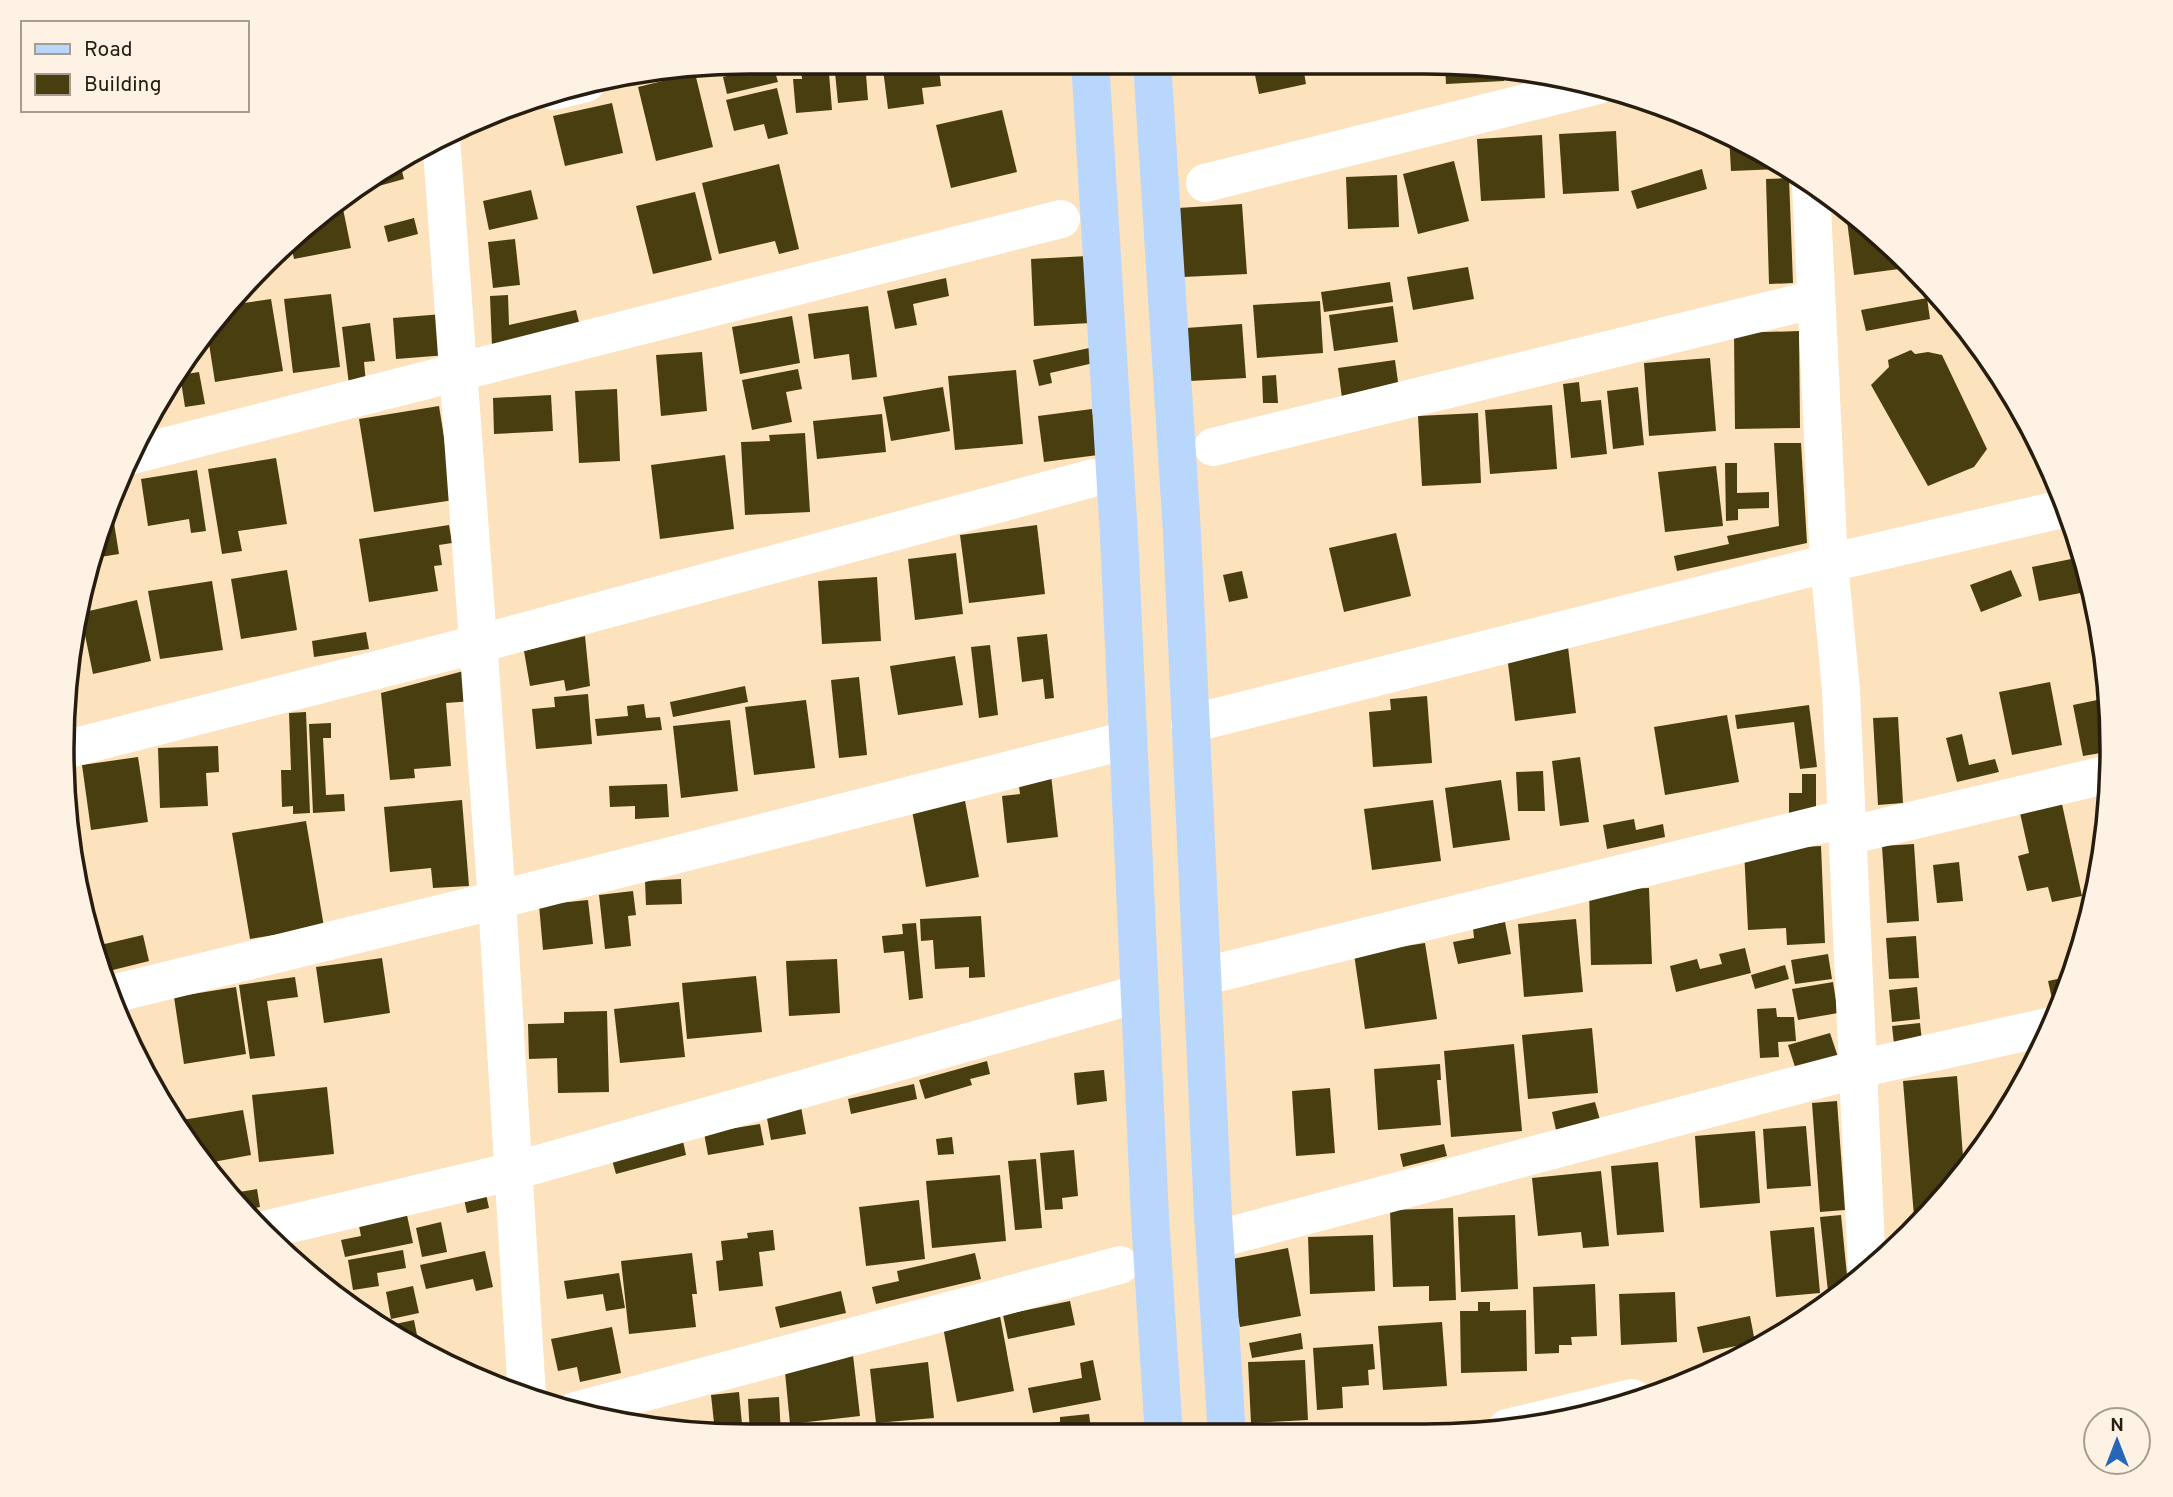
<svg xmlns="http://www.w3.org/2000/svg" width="2173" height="1497" font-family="Overpass,sans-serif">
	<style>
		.building { fill: #493e0f }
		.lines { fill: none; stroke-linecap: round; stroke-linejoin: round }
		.minor { stroke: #fff; stroke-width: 38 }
		.major { stroke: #b9d6fd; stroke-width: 38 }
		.rim { fill: none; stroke: #261d0f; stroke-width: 3.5 }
	</style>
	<rect width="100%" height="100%" fill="#fce2bd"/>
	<g class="building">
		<polygon points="800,61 828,61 832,110 796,113 793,79 802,79"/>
		<polygon points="841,61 865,61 868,100 838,103 835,72 842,71"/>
		<polygon points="882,61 938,61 941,86 922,88 924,104 888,109"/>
		<polygon points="1013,61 1073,61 1073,67 1013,69"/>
		<polygon points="1252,61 1302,61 1306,84 1259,94"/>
		<polygon points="1445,63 1503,69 1504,81 1446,84"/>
		<polygon points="773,65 778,82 727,94 723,77"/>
		<polygon points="695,73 713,147 656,161 638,87"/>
		<polygon points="777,88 788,134 768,139 764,124 734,131 726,100"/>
		<polygon points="612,103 623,153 565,166 553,116"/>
		<polygon points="1002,110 1017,172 951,188 936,125"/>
		<polygon points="1616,131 1619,191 1563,194 1559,134"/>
		<polygon points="1542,135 1545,198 1481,201 1477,139"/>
		<polygon points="1729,136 1768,153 1781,164 1782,169 1731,171"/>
		<polygon points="399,160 404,179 346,195 367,177"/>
		<polygon points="1454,161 1469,221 1418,234 1403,174"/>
		<polygon points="779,164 799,249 779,254 775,241 719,254 702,183"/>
		<polygon points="1702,169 1707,189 1637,209 1631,191"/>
		<polygon points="1397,175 1399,227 1348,229 1346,177"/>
		<polygon points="1789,178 1793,283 1769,284 1766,179"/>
		<polygon points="531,190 538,219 489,230 483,201"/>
		<polygon points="695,192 712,260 653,274 636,206"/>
		<polygon points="341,199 351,248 294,259 291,244"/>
		<polygon points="1242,204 1247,274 1183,277 1178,208"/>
		<polygon points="1846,213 1911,263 1914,267 1854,275"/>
		<polygon points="414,218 418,234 388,242 384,226"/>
		<polygon points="515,239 520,285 493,288 488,242"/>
		<polygon points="1088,256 1091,323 1034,326 1031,259"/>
		<polygon points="273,259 275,270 259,272 263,268"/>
		<polygon points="1468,267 1474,299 1413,310 1407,277"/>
		<polygon points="946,278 949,296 913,304 917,325 895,329 887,291"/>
		<polygon points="1390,282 1393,302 1324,312 1321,292"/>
		<polygon points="331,294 340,367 293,373 284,299"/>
		<polygon points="508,295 509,325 576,310 580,326 492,346 490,296"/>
		<polygon points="1927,298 1930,319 1866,331 1861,310"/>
		<polygon points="271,299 283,371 215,382 207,331 224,306"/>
		<polygon points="1320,301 1323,353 1257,358 1253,305"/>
		<polygon points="868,306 877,377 852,380 849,354 814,359 808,314"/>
		<polygon points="1393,306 1398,342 1334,351 1329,315"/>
		<polygon points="443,314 447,355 396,359 393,318"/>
		<polygon points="792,316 800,363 740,374 732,327"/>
		<polygon points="370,323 375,361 364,362 366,383 349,385 342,327"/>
		<polygon points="1242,324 1246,378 1190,381 1186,328"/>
		<polygon points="1799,331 1800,428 1735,429 1734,333"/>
		<polygon points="1094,347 1098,362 1050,373 1052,383 1039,386 1033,360"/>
		<polygon points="1911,350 1915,354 1928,352 1942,355 1987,449 1974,467 1928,486 1871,385 1889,367 1888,360"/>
		<polygon points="702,352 707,411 661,416 656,355"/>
		<polygon points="1710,358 1716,431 1649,436 1644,363"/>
		<polygon points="1395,360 1399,389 1342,398 1338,368"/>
		<polygon points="798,369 802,389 786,392 792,422 752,430 742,380"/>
		<polygon points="1016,370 1023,444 955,450 948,376"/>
		<polygon points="199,372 205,404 185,407 180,375"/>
		<polygon points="1276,375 1278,403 1263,403 1262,376"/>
		<polygon points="1579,382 1581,402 1601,400 1607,454 1571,458 1563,384"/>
		<polygon points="943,387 950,431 891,441 883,397"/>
		<polygon points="1638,387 1644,445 1613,449 1607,391"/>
		<polygon points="617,389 620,461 579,463 575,391"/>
		<polygon points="551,395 553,431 494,434 493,398"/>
		<polygon points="1552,405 1557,469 1490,474 1485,410"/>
		<polygon points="439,406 454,500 374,512 359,419"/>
		<polygon points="1092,409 1098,455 1044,462 1038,416"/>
		<polygon points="1478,413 1481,483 1422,486 1418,416"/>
		<polygon points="882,414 886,452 817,459 813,421"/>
		<polygon points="805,433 810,512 745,515 741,442 770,441 769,435"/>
		<polygon points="1774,443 1801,443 1807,543 1677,571 1674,556 1729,544 1727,536 1779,526"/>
		<polygon points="725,455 734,529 660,539 651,465"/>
		<polygon points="276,458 287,524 238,531 242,551 222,554 208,469"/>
		<polygon points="1725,463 1737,463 1737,493 1769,492 1769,508 1738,509 1738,520 1726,521"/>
		<polygon points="1716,466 1723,526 1665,532 1658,472"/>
		<polygon points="197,470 206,531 191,533 189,519 148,526 141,479"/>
		<polygon points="110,498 119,554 94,558"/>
		<polygon points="449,525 452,543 439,545 442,565 434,566 438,591 369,602 359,539"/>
		<polygon points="1037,525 1045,594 969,603 960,535"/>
		<polygon points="1396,533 1411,596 1344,612 1329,548"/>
		<polygon points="956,553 963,614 915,620 908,559"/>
		<polygon points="2081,557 2091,591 2039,601 2032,567"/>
		<polygon points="287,570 297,630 241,639 231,579"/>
		<polygon points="2011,570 2022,596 1981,612 1970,585"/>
		<polygon points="1242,571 1248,598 1229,602 1223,575"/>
		<polygon points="877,577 881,641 822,644 818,581"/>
		<polygon points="212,581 223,650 160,659 148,591"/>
		<polygon points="137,600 151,661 93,674 85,635 75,637 80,613"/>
		<polygon points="366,632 369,649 314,657 312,641"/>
		<polygon points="1047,634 1054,698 1045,699 1043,679 1022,682 1017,637"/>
		<polygon points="585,636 590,686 566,691 564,680 530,686 524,651"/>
		<polygon points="990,645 998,715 979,718 971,647"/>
		<polygon points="1568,647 1576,713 1515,721 1507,655"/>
		<polygon points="955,656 963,705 898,715 890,666"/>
		<polygon points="471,669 473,701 446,703 451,766 414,769 415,778 390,780 381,693"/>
		<polygon points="859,677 867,755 839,758 831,680"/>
		<polygon points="2050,682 2062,745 2012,755 1999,692"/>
		<polygon points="745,686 748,702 673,717 670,702"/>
		<polygon points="588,694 592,744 536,749 532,709 555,707 554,697"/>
		<polygon points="1427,696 1432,763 1373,767 1369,712 1391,710 1390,699"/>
		<polygon points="2107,698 2112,751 2083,756 2073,705"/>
		<polygon points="806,700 815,768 754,775 745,707"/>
		<polygon points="644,704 646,718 660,717 662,730 597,736 595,719 628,716 627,706"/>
		<polygon points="1809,705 1817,767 1800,769 1794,722 1737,729 1735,715"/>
		<polygon points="306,712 310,813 293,814 293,806 282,807 281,770 291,770 289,713"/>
		<polygon points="1727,715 1739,782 1665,795 1654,727"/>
		<polygon points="1898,717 1903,803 1878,805 1873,718"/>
		<polygon points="730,720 738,791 681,798 673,726"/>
		<polygon points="331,723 331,738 323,738 326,795 344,794 345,811 313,813 309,724"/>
		<polygon points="1962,734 1969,765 1995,759 1999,772 1957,782 1946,738"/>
		<polygon points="218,746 219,772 206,773 208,806 160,808 158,748"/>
		<polygon points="138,757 148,822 91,830 82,765"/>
		<polygon points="1580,757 1589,822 1560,826 1552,761"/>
		<polygon points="1543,771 1545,811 1518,811 1516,772"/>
		<polygon points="1802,774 1816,774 1816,812 1789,813 1789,793 1802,793"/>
		<polygon points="1051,775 1058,837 1007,843 1002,796 1020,794 1018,778"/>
		<polygon points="1501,780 1510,840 1453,848 1445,788"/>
		<polygon points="667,784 669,817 635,819 635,806 610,807 609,786"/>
		<polygon points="964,795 979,877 926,887 911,805"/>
		<polygon points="462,800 469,886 433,888 431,868 390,872 384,807"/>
		<polygon points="1433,800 1441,861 1372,870 1364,809"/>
		<polygon points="2062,804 2082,896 2052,902 2048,887 2027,891 2018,856 2029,853 2020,813"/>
		<polygon points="1634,819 1636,830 1663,824 1665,837 1607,849 1603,825"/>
		<polygon points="306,821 324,927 250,939 232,833"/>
		<polygon points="1914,844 1919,921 1887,923 1882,846"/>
		<polygon points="1821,846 1825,943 1787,945 1786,928 1748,930 1744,850"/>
		<polygon points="1959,862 1963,901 1937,903 1933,865"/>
		<polygon points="681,879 682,904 646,905 645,881"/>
		<polygon points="1649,888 1652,964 1591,965 1589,890"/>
		<polygon points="633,891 636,915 628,916 631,946 605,949 599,895"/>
		<polygon points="588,900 593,944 543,950 539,905"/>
		<polygon points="981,916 985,977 969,978 969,967 935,969 933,940 921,941 920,919"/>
		<polygon points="1576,919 1583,992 1524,997 1518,924"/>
		<polygon points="1505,922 1511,954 1458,964 1453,942 1474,938 1473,928"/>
		<polygon points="916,923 923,998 909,1000 904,951 884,953 882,936 903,934 902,924"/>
		<polygon points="143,935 149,961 105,972 96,946"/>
		<polygon points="1916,936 1919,978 1889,979 1886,938"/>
		<polygon points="1425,943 1437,1019 1365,1029 1354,954"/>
		<polygon points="1745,948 1751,973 1676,992 1670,966 1697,959 1700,969 1722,964 1719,954"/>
		<polygon points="1828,954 1832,979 1795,984 1791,960"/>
		<polygon points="382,958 390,1013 324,1023 316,967"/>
		<polygon points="837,959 840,1013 789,1016 786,961"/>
		<polygon points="1785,965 1789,979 1755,989 1751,975"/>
		<polygon points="756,976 762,1032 687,1039 682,983"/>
		<polygon points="295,977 298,997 267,1001 275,1056 250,1059 239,985"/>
		<polygon points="2067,977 2068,983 2059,1011 2055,1012 2048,981"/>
		<polygon points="1833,982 1838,1013 1798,1020 1792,989"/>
		<polygon points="236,987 246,1054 184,1064 174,997"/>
		<polygon points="1917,987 1920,1019 1892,1022 1889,990"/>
		<polygon points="679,1002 685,1057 620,1063 614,1009"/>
		<polygon points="1776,1008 1777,1017 1794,1017 1796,1041 1778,1042 1779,1057 1760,1058 1757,1009"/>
		<polygon points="607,1011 609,1092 558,1093 557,1058 529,1059 528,1024 564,1023 564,1012"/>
		<polygon points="1920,1023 1923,1050 1895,1053 1892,1026"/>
		<polygon points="1592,1028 1598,1093 1528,1099 1522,1035"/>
		<polygon points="1830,1033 1838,1057 1796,1070 1788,1045"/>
		<polygon points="1514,1044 1522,1131 1451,1137 1444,1051"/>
		<polygon points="987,1061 990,1074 970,1079 972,1085 925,1099 919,1080"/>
		<polygon points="1440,1064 1441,1080 1437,1080 1441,1125 1378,1130 1374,1069"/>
		<polygon points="1104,1070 1107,1101 1077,1105 1074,1073"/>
		<polygon points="1957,1076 1964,1170 1915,1229 1903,1081"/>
		<polygon points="914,1084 917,1099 851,1114 848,1099"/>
		<polygon points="327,1087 334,1154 259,1162 252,1095"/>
		<polygon points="1330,1088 1335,1153 1296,1156 1292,1091"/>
		<polygon points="1837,1101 1845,1210 1820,1212 1812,1103"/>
		<polygon points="1595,1102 1600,1120 1556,1130 1552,1112"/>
		<polygon points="801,1107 806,1134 771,1140 766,1113"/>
		<polygon points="243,1110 251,1155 213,1162 215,1172 209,1173 176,1121"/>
		<polygon points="760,1124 764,1145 708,1155 704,1133"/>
		<polygon points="1806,1126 1811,1186 1767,1189 1763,1129"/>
		<polygon points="1755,1131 1760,1203 1700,1208 1695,1136"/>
		<polygon points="952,1137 954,1154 938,1155 936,1139"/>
		<polygon points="683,1141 686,1155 616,1174 612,1160"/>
		<polygon points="1444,1144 1447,1156 1403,1167 1400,1154"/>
		<polygon points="1074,1150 1078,1196 1062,1198 1063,1209 1045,1210 1040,1153"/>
		<polygon points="1036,1159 1042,1228 1015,1230 1008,1161"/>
		<polygon points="1658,1162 1664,1232 1617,1235 1611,1166"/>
		<polygon points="1601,1171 1609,1246 1583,1248 1581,1232 1538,1236 1532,1178"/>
		<polygon points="1000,1175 1006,1241 932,1248 926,1181"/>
		<polygon points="257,1189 260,1207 242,1211 227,1194"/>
		<polygon points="486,1194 489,1208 467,1213 464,1199"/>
		<polygon points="919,1200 925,1259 866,1266 859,1207"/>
		<polygon points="405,1206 413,1243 345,1257 341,1240 361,1236 357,1216"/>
		<polygon points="1453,1208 1456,1300 1429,1301 1429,1286 1393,1287 1390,1210"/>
		<polygon points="1515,1215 1518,1289 1461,1292 1458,1217"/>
		<polygon points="1841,1215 1848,1285 1829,1301 1820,1217"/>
		<polygon points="441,1222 447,1252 422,1257 416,1228"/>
		<polygon points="1814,1227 1820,1293 1776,1297 1770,1231"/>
		<polygon points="773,1230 775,1250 759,1252 763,1286 719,1291 716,1261 723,1260 721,1241 748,1238 747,1233"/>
		<polygon points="1373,1235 1375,1291 1310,1294 1308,1237"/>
		<polygon points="1288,1248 1301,1316 1240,1327 1227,1260"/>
		<polygon points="403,1250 406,1268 377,1273 379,1286 353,1290 348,1260"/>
		<polygon points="485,1251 493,1287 476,1291 473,1279 426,1289 420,1265"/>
		<polygon points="692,1253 697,1294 692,1294 696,1327 629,1334 621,1261"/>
		<polygon points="975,1253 981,1279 876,1304 872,1287 899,1281 897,1271"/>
		<polygon points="619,1273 625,1308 606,1311 603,1294 567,1299 564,1281"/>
		<polygon points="1595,1284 1597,1336 1571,1337 1572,1345 1559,1345 1559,1353 1535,1354 1533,1287"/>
		<polygon points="413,1286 419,1313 391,1319 386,1292"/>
		<polygon points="841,1291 846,1313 780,1328 775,1307"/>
		<polygon points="1675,1292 1677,1342 1621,1345 1619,1294"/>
		<polygon points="1070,1301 1075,1325 1008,1339 1003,1315"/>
		<polygon points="1478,1302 1490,1302 1490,1311 1526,1310 1527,1371 1461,1373 1460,1311 1478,1311"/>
		<polygon points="1000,1316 1014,1391 957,1402 943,1327"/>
		<polygon points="1750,1316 1755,1342 1703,1353 1697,1327"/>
		<polygon points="414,1320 417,1335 401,1338 381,1327"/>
		<polygon points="1442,1322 1447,1386 1383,1390 1378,1326"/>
		<polygon points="612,1327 621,1373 580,1382 577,1367 558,1371 551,1339"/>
		<polygon points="1301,1333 1303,1349 1252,1358 1249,1343"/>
		<polygon points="1373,1344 1375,1369 1368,1370 1369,1385 1342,1387 1343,1408 1317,1410 1313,1348"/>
		<polygon points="853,1355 860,1416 790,1424 785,1372"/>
		<polygon points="1093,1360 1101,1400 1033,1413 1028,1388 1082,1378 1080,1363"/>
		<polygon points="1305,1360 1308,1420 1251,1423 1248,1362"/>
		<polygon points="928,1362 934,1418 876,1423 870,1369"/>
		<polygon points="739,1392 743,1435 715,1432 711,1395"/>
		<polygon points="779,1397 781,1436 750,1436 748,1399"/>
		<polygon points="1089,1414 1092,1436 1032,1436 1030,1425 1060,1422 1060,1417"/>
	</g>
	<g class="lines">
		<g class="minor">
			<polyline points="553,91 586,83"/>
			<polyline points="441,137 497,900 527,1396"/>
			<polyline points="1205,183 1598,85"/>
			<polyline points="1811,186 1829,563 1841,690 1867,1271"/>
			<polyline points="1213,447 1816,299"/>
			<polyline points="128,456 1061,219"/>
			<polyline points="1190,724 1829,563 2066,508"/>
			<polyline points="64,750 478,644 1093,478"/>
			<polyline points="1847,836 2109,774"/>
			<polyline points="1217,973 1847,818"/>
			<polyline points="112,994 497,900 1128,740"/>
			<polyline points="260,1231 514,1171 1127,997"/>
			<polyline points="1233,1235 1858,1069 2052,1026"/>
			<polyline points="575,1411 1120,1265"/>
			<polyline points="1507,1428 1632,1398"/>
		</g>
		<g class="major">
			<polyline points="1090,61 1119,536 1150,1218 1164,1436"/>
			<polyline points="1152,61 1182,533 1213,1215 1227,1436"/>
		</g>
	</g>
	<path d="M0 0H2173V1497H0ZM749 74H1425A675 675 0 0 1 2100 749V749A675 675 0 0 1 1425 1424H749A675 675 0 0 1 74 749V749A675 675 0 0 1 749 74Z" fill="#fdf2e3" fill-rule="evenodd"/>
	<path class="rim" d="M749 74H1425A675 675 0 0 1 2100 749V749A675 675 0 0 1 1425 1424H749A675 675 0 0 1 74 749V749A675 675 0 0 1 749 74Z"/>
	<rect x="21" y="21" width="228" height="91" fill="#fdf2e3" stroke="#a79d8e" stroke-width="2"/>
	<rect x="35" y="44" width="35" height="10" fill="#b9d6fd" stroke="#a79d8e" stroke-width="2"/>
	<text x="84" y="56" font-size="21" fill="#261d0f">Road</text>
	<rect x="35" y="74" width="35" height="21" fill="#493e0f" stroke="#a79d8e" stroke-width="2"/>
	<text x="84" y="91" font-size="21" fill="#261d0f">Building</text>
	<g transform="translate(2117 1441)"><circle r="33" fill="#fdf2e3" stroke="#a79d8e" stroke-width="2"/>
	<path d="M0-5L12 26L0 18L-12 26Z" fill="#2667b9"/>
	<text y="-10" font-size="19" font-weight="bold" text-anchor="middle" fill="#261d0f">N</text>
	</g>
</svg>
